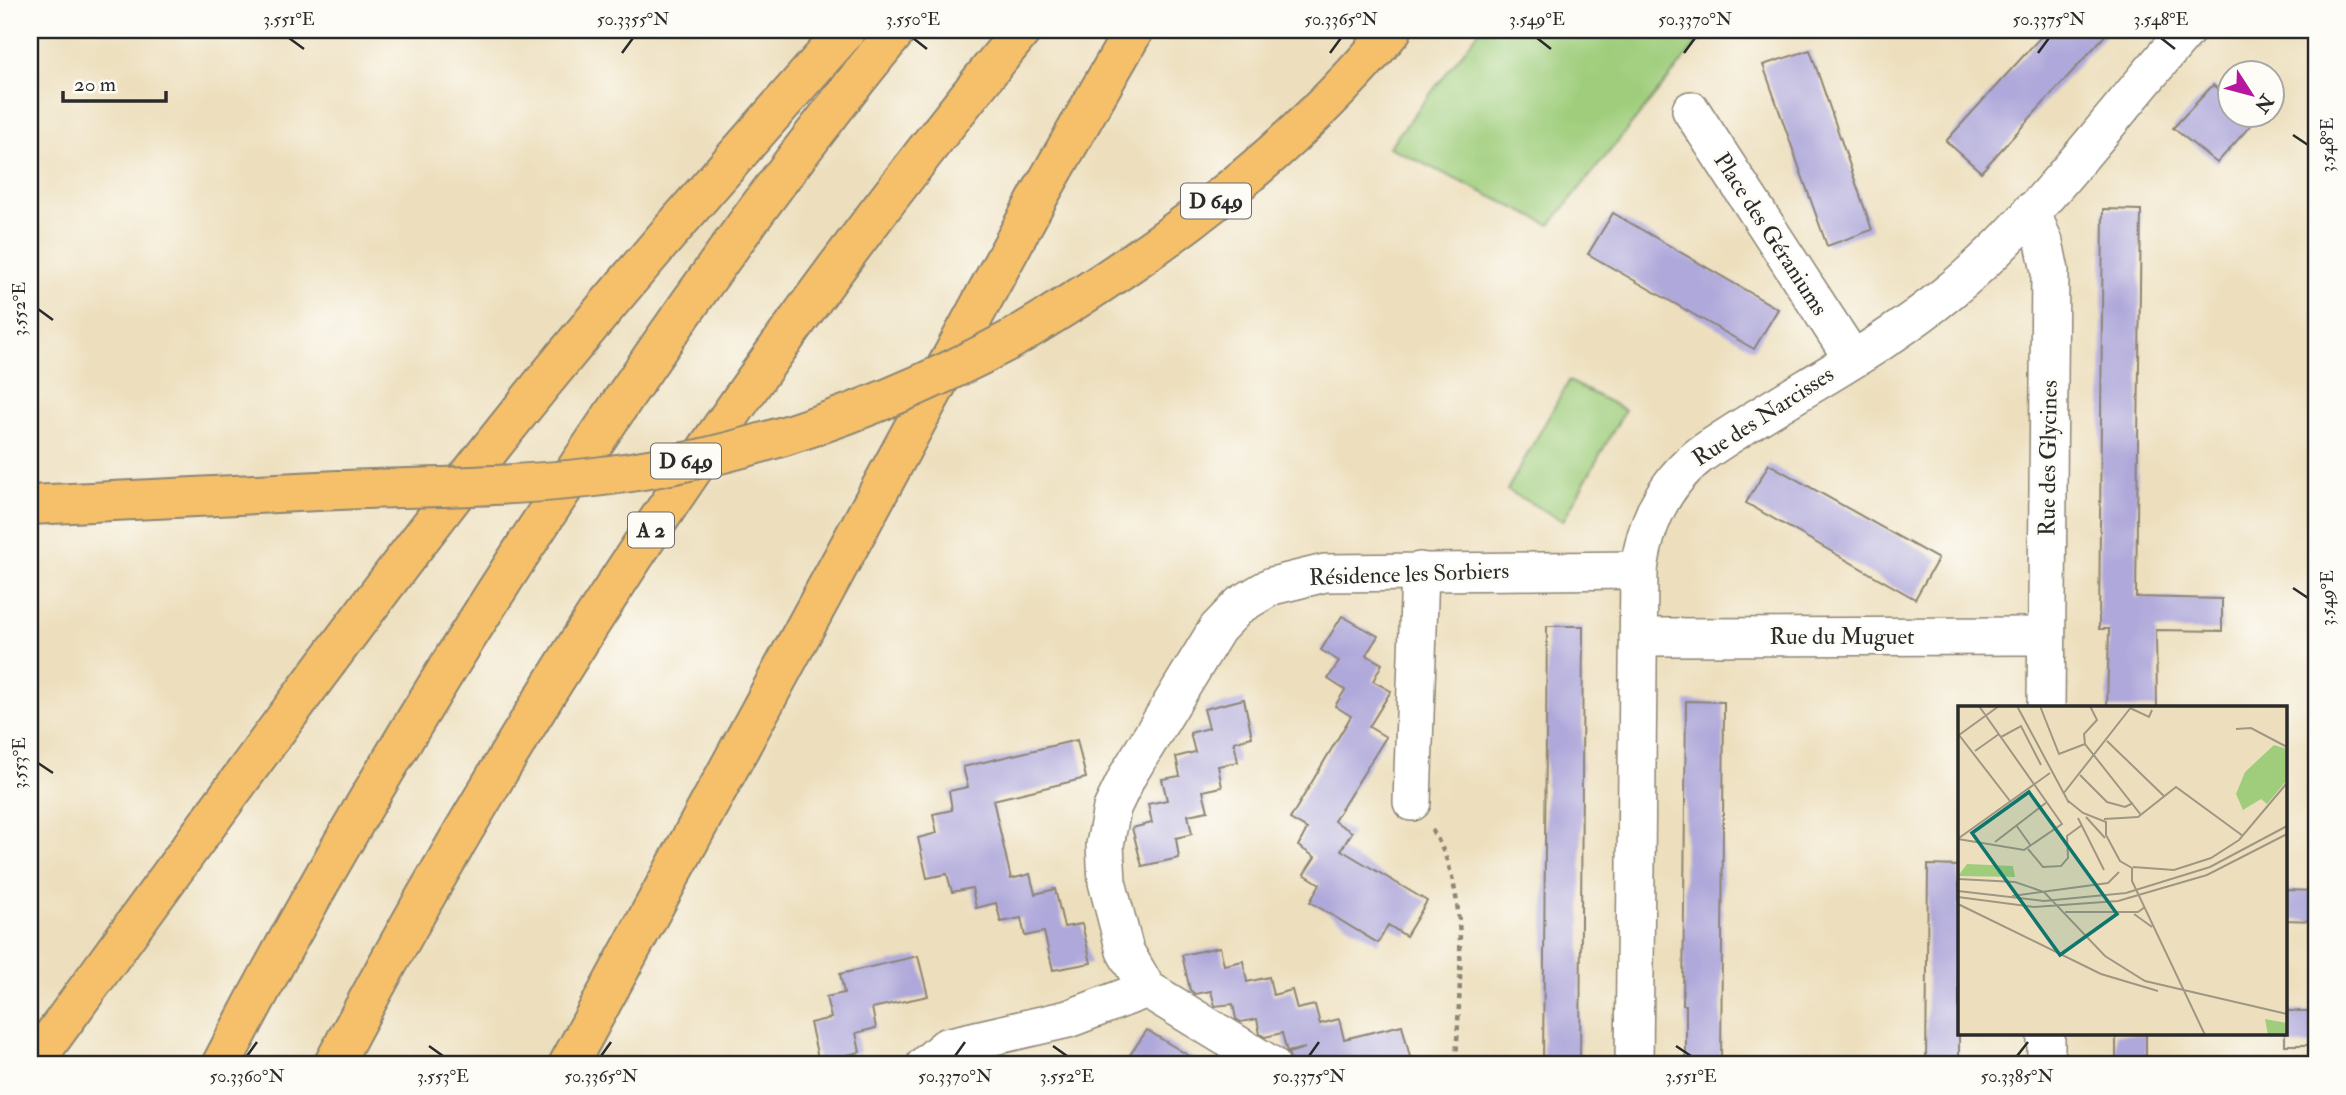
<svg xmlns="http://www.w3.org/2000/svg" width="2346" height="1095" font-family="'IM FELL Double Pica',serif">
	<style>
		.green { fill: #9fcd7b; stroke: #657c53; stroke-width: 2 }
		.building { fill: #afa8da }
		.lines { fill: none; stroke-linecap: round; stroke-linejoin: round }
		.street-casing { stroke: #8c8574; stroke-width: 40 }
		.highway-casing { stroke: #8c8574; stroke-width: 42 }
		.path { stroke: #8c8574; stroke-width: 4.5; stroke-dasharray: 5 5; stroke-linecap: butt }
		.street { stroke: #fff; stroke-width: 37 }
		.highway { stroke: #f6c06b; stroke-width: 38 }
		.highway-bridge-casing { stroke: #8c8574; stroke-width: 42; stroke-linecap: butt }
		.highway-bridge { stroke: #f6c06b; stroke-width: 38 }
		.ticks { fill: none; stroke: #2b2b2b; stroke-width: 2.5 }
		.labels { text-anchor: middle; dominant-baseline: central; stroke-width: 6; stroke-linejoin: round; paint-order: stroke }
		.shield { fill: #fdfcf7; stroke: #6a6a68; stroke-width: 2 }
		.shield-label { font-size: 21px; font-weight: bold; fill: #2b2b2b }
		.street-label { font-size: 23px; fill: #2b2b2b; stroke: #fdfcf7 }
		.inset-road { fill: none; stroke: #9f9783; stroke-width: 2 }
		.view { fill: #0f766e; fill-opacity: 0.15; stroke: #0f766e; stroke-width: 3.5 }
		.inset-edge { fill: none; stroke: #2b2b2b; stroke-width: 3.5 }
		.neatline { fill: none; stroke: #2b2b2b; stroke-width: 2.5 }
		.ticks-label { font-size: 18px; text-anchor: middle; fill: #2b2b2b }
	</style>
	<rect width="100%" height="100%" fill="#fdfcf7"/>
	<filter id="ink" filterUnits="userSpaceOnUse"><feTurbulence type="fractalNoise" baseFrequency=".0143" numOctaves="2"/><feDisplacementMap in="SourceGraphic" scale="14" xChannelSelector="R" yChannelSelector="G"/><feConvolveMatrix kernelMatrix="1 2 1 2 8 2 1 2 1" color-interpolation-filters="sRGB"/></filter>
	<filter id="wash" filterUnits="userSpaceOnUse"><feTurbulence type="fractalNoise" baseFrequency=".00686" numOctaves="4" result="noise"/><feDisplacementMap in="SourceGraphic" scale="28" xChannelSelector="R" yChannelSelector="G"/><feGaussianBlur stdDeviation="1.57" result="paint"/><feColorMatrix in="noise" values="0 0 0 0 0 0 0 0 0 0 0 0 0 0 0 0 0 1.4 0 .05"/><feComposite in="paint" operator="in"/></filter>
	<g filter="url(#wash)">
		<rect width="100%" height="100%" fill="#eddfbd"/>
		<g class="green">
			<polygon points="1480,30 1708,30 1550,225 1389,147"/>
			<polygon points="1569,381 1625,410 1563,521 1507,490"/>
		</g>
		<g id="blocks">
			<g class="building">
				<polygon points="2047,30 2110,30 1981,172 1946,141"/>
				<polygon points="1810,50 1872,230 1827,246 1763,65"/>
				<polygon points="2213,85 2230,100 2230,116 2259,116 2217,163 2173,128"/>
				<polygon points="2103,209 2141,210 2136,597 2222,599 2222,631 2156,630 2157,708 2107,708 2109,629 2099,629"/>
				<polygon points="1613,213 1778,309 1754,349 1588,254"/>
				<polygon points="1769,464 1938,559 1915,599 1746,503"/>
				<polygon points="1342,616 1378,636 1366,655 1382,664 1373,681 1391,691 1369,727 1386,737 1334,821 1352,832 1341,850 1427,901 1406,936 1388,925 1378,943 1310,902 1320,884 1304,874 1315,857 1298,846 1307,829 1290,819 1351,716 1335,706 1345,690 1328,679 1339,661 1321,650"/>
				<polygon points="1547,626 1583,626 1580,1065 1543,1065"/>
				<polygon points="1244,699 1252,737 1234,742 1238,762 1218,766 1222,787 1203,791 1208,811 1188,815 1192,834 1176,838 1179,858 1142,866 1132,828 1152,823 1148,804 1167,800 1162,779 1180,776 1176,757 1195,752 1190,733 1209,728 1204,709"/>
				<polygon points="1686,701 1724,702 1721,1065 1686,1065 1686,1005 1683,1005"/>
				<polygon points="1077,740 1086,778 993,800 1011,879 1030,874 1035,894 1055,889 1064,927 1082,924 1091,963 1053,970 1044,932 1025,936 1021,918 1001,922 996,903 976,908 972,888 952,892 947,874 927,878 918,838 937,833 933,814 952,810 949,791 968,787 963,767"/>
				<polygon points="1928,865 1959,866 1959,1065 1926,1065"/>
				<polygon points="2285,890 2316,891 2316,921 2285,920"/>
				<polygon points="1220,947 1224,965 1243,961 1247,982 1269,977 1273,995 1292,990 1297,1009 1315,1005 1320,1024 1339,1019 1344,1039 1402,1025 1412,1065 1292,1065 1288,1053 1305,1048 1287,1052 1282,1033 1265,1037 1260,1034 1257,1019 1241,1022 1236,1019 1233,1004 1215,1006 1211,991 1195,994 1190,990 1182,955"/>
				<polygon points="918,956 928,996 872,1008 876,1028 856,1033 860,1052 819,1062 810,1023 831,1018 826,997 844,993 840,974"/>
				<rect x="2285" y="1011" width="31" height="34"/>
				<polygon points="1147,1030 1163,1040 1204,1065 1123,1065"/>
				<rect x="2116" y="1034" width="30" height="31"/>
			</g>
		</g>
	</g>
	<g filter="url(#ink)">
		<use href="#blocks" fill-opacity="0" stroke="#8c8574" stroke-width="2"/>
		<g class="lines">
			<defs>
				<g id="street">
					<polyline points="1691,110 1852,358"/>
					<polyline points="2031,211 2044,242 2050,271 2046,708"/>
					<polyline points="1638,637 2046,636"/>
					<polyline points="1412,802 1420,571"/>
					<polyline points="925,1065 946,1047 1068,1019 1147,989"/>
					<polyline points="1271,1065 1147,989 1125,951 1107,882 1105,845 1112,808 1128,775 1217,629 1240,605 1272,586 1325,573 1639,570"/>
					<path d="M1634,1065L1639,570C1645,523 1663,484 1700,455C1781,398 1873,355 1949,292C2036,221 2112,115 2187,30"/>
					<polyline points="2046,1065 2046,1034"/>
				</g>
				<g id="highway">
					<path d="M1012,339C1153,255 1287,158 1392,30"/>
					<polyline points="30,505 339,490"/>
					<path d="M32,1065C180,862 327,657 482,459C598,311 723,170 847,30"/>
					<path d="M221,1065C333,849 459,642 595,441C690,299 789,161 897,30"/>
					<path d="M333,1065C527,698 759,351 1022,30"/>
					<polyline points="568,1065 1040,194 1134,30"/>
				</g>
			</defs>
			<use href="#street" class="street-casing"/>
			<use href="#highway" class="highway-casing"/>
			<path class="path" d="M1432,830C1473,892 1458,994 1456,1065"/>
			<use href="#street" class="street"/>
			<use href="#highway" class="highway"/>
			<defs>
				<path id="highway-bridge" d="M339,490C422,487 505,487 587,478C737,461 880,410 1012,339"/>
			</defs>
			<use href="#highway-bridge" class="highway-bridge-casing"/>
			<use href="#highway-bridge" class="highway-bridge"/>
		</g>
	</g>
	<path class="ticks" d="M289,38L304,49M913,38L927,49M1537,38L1551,49M2161,38L2175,49M622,53L633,38M1330,53L1341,38M1684,53L1695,38M2038,53L2049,38M2293,135L2308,145M38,309L53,320M2293,588L2308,598M38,763L53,773M429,1046L443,1056M1053,1046L1067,1056M1676,1046L1691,1056M247,1056L257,1042M601,1056L611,1042M955,1056L965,1042M1309,1056L1319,1042M2017,1056L2028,1042"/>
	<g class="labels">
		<g class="shield">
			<rect x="1181" y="183.5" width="70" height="35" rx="5"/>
			<rect x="651" y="443.5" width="70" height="35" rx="5"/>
			<rect x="628" y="512.5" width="46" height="35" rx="5"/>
		</g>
		<g class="shield-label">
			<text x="1216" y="201">D 649</text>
			<text x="686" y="461">D 649</text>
			<text x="651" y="530">A 2</text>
		</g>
		<g class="street-label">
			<text transform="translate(1771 234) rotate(57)">Place des Géraniums</text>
			<text transform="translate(1763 416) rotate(-33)">Rue des Narcisses</text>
			<text transform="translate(2048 458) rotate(-89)">Rue des Glycines</text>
			<text transform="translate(1409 574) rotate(-2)">Résidence les Sorbiers</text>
			<text x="1842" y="636">Rue du Muguet</text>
		</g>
	</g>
	<g transform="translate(1958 706)">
		<rect width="329" height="329" fill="#eddfbd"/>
		<path d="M316,39L329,43V74L309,98L303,93L285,104L278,88L287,66ZM9,158L55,160L57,171L0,170ZM307,313L329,317V329H310Z" fill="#9fcd7b"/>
		<path class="inset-road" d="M59,0L111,97M82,0L101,48L127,38M132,0L139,14L126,28L127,38L183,109M172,2L191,11L194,4M278,23L293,22L329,41M1,29L52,95M1,29L41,0M43,31L63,20L83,59M149,35L207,91M17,45L41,28M122,69L149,96L167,101L175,97M105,88L174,0M109,94L125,107L148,116V129L162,155L174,162V175L247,329M128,111L147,132M120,112L146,164M146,113L180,111L218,81L285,130M58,119L73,140M1,132L92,67M0,133L66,144L104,118L21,0M37,136L89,96M70,143L85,161L103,160L110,152L109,130L124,119M175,161L216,164L253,152L281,134L329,77M0,173L57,176L86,186L147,250L187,275L329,308M0,185L86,195L168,187L252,161L329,120M54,190L150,177L161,166M0,191L76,201L160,195L249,169L329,128M0,198L143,268L200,285M107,206H180L187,201M176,208L194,221"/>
		<path class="view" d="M71,86L159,208L102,249L14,127Z"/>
		<rect width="329" height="329" class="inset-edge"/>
	</g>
	<rect width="2346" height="1095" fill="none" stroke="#fdfcf7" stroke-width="77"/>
	<g transform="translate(2251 94) rotate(126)"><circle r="33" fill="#fdfcf7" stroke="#a9a8a5" stroke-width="2"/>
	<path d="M0-5L12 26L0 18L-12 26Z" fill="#b5179e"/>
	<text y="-10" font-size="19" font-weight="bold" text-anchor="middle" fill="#2b2b2b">N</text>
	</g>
	<path d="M63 91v10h103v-10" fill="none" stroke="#2b2b2b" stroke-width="3.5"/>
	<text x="74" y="91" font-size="21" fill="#2b2b2b" stroke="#fdfcf7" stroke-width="5" paint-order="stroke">20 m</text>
	<rect x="38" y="38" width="2270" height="1018" class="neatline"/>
	<g class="ticks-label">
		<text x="289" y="25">3.551°E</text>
		<text x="633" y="25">50.3355°N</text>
		<text x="913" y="25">3.550°E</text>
		<text x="1341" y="25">50.3365°N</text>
		<text x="1537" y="25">3.549°E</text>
		<text x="1695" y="25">50.3370°N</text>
		<text x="2049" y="25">50.3375°N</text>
		<text x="2161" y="25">3.548°E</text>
		<text transform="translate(2327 145) rotate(-90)" y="6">3.548°E</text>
		<text transform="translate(19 309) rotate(-90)" y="6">3.552°E</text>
		<text transform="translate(2327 598) rotate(-90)" y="6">3.549°E</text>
		<text transform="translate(19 763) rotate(-90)" y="6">3.553°E</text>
		<text x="247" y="1082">50.3360°N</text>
		<text x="443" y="1082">3.553°E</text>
		<text x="601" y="1082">50.3365°N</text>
		<text x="955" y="1082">50.3370°N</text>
		<text x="1067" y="1082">3.552°E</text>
		<text x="1309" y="1082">50.3375°N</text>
		<text x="1691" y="1082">3.551°E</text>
		<text x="2017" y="1082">50.3385°N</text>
	</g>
</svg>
